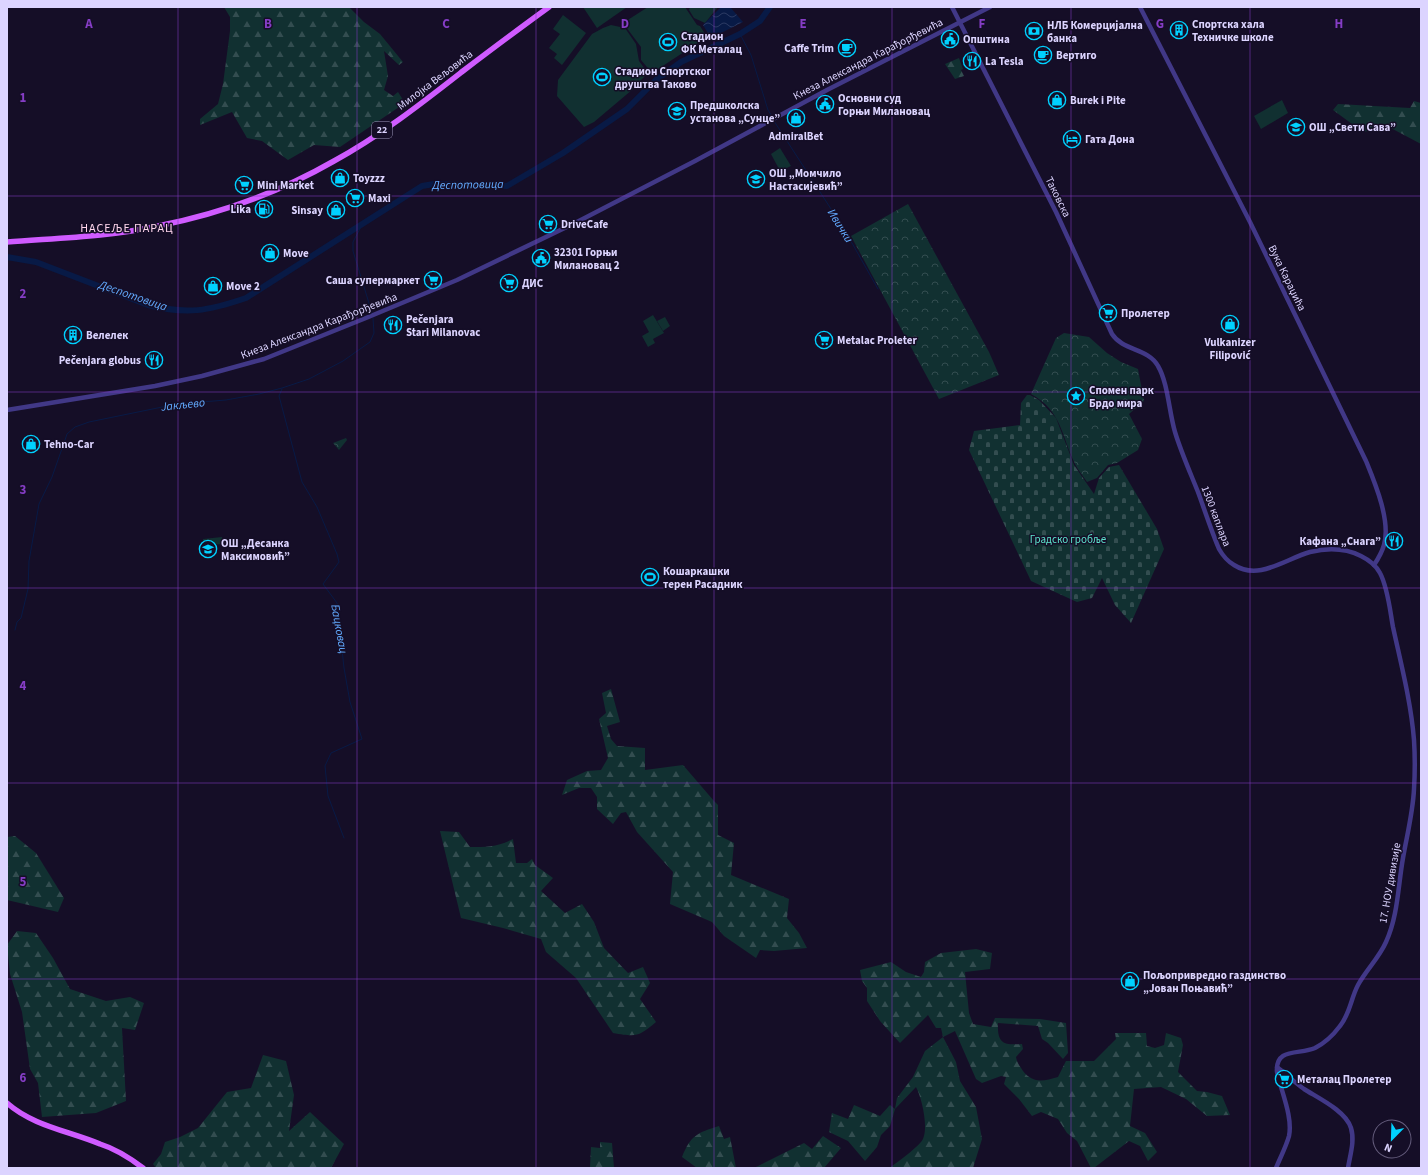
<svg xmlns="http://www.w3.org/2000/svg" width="1428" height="1175" font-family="'Source Sans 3',sans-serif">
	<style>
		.forest { fill: url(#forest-firs) }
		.cemetery { fill: url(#cemetery-stones) }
		.park { fill: url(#park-crowns) }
		.pitch { fill: #113031 }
		.water { fill: url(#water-waves) }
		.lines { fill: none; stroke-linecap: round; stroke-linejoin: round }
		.stream { stroke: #081a46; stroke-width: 1 }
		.river { stroke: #081a46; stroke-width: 6 }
		.minor { stroke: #413887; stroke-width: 4.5 }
		.major { stroke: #cf5bff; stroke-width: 5.5 }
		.grid { fill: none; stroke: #853dc5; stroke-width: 1; stroke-opacity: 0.55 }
		.labels { text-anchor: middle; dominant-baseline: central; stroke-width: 3; stroke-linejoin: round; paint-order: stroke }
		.shield { fill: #150e27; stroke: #a099be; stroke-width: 1 }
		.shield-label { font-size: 10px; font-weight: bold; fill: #dcd4ff }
		.poi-label { font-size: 11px; font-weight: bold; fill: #dcd4ff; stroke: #150e27; text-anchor: start }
		.street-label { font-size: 11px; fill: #dcd4ff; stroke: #150e27 }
		.park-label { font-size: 11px; fill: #5ce3cc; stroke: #150e27 }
		.water-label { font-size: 12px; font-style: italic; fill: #62aaff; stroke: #150e27 }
		.neighbourhood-label { font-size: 12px; letter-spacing: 1px; fill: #ffd6ed; stroke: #150e27 }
		.grid-label { font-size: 13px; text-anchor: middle; font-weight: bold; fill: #853dc5; stroke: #150e27; stroke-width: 3; stroke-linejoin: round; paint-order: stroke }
	</style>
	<defs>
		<pattern id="forest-firs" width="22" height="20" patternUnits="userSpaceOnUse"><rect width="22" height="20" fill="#113031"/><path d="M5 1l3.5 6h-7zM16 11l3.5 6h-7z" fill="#334d50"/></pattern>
		<pattern id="cemetery-stones" width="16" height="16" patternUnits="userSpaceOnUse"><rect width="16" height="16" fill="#113031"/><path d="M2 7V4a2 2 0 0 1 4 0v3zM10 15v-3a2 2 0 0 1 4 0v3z" fill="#334d50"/></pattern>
		<pattern id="park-crowns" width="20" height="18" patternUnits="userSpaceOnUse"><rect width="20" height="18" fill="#113031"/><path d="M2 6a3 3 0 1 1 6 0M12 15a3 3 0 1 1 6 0" fill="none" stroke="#334d50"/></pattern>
		<pattern id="water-waves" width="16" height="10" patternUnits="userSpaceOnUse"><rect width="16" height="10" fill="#081a46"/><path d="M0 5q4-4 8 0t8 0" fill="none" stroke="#2b3a62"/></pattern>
	</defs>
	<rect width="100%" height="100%" fill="#150e27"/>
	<g class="forest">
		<polygon points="224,7 349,7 364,22 380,34 403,62 399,65 384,51 388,76 384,90 393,96 398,92 405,103 340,147 314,145 288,160 262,141 247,138 232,112 200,125 200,119 218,104 223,84 230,31 230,17"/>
		<polygon points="959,58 963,69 961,70 964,76 955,79 945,64"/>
		<polygon points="1414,101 1421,103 1421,144 1389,127 1363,132 1333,110 1338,104 1410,108"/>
		<polygon points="611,689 620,722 607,726 611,739 617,746 645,748 645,770 683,765 714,801 718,805 718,835 734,843 731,875 789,899 787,918 799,933 807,948 774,951 760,950 756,958 724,936 712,922 670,904 673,872 637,832 626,812 621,813 613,824 597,809 597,797 591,788 579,788 562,795 567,780 587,771 601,770 608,758 599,719 606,713 602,693"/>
		<path d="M440,831L459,832L470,847C487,847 497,847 513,839L516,863H527L532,859L535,865L553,878L541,891L565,913L582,904L594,922L604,948L628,973L643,967L650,983L640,999L656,1022C638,1037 637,1037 613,1033L576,978L546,952L541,939L503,928L461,918Z"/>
		<polygon points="15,836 36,853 64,898 58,912 7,900 7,837"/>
		<polygon points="17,931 36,933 53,958 70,989 106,1001 130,997 144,1003 135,1030 122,1028 126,1101 96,1113 42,1117 38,1083 30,1069 22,1012 10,974 7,945"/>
		<path d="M976,949L992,953L990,969L965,972L969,1013L973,1024L991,1027L995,1018L1040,1019L1066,1023L1068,1053L1063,1059L1048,1043L1042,1039L1038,1026L998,1023C997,1044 1004,1045 1022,1044L1023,1049L1016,1057C1017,1063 1020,1066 1023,1071C1033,1084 1044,1081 1058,1077L1066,1061H1094L1116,1039L1115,1033H1146L1147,1046L1155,1048L1164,1045L1166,1033L1181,1038L1183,1045L1178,1072L1197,1091L1207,1092L1222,1096L1230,1115L1207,1116L1186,1099L1161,1087L1134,1089L1130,1126L1145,1133L1157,1152L1148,1161L1140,1146L1129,1141L1094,1168H1091L1077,1141L1067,1133L1058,1119L1041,1112L1032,1116L1019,1099L1004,1084L1006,1077L1001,1076L982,1083L976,1079L955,1031L943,1037L956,1062L960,1081L976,1107L982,1139L973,1168H889C898,1162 914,1150 921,1142C930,1132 922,1098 916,1087L895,1109L890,1126L881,1135L877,1147L865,1161L848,1141L829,1132L832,1113L848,1119L854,1105L880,1116L890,1105L895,1109L897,1098L913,1077L925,1051L943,1037L941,1028H936L928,1015L900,1043L880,1021L867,1001V988L862,981L860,970L891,962L906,972L921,977L924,972L925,962L941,953Z"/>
		<polygon points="263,1055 286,1061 294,1095 289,1131 310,1112 344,1144 331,1168 156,1168 153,1164 161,1154 165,1142 180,1137 198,1128 227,1092 251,1088"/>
		<path d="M719,1126L724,1139L730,1137L736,1168H697L682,1157C691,1135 697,1133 719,1126Z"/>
		<polygon points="823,1136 841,1148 824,1168 754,1168 804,1143 812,1149"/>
		<polygon points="600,1142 612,1143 614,1168 590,1168 591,1147 600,1148"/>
	</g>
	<polygon class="cemetery" points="1027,395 1030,395 1039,400 1056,418 1074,465 1094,494 1099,478 1109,467 1119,465 1157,529 1164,549 1131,623 1115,605 1102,578 1092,598 1077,602 1031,581 969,450 974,431 1020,425 1021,403"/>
	<g class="park">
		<polygon points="908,204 989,352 999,375 939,399 851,236"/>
		<path d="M1064,333L1089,337L1107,353L1121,362L1138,369L1144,401L1129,414L1142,439L1138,450L1117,463L1108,465L1097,478L1087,482C1083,476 1078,470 1075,464C1061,435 1062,411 1031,394L1056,338Z"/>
		<polygon points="346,438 347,440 339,450 333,443"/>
	</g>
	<g class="pitch">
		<polygon points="583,7 627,7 597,28"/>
		<polygon points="648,7 685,7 697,25 700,26 707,37 652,73 641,60 641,47 623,23"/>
		<polygon points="690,7 718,7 705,23 694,18 689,10"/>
		<polygon points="563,15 586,33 562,65 554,58 557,54 549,48 560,34 553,29"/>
		<polygon points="611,25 625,28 636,44 639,61 648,73 639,82 639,84 594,122 584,127 557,96 558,80 592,34 603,28"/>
		<polygon points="1282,100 1288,113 1261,129 1254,116"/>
		<polygon points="780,148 791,166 780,171 771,154"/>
		<polygon points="653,315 664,333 653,339 655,343 648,347 642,336 649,332 643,321"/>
		<polygon points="665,317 670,326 663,331 657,321"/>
		<polygon points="222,537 222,544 203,546 203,539"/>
	</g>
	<polygon class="water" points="721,7 730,7 743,22 711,38 703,25"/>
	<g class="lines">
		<g class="stream">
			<polyline points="740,34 751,55 768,110 773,118"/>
			<polyline points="774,121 844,229 878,289"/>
			<polyline points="363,223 353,242 353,251 372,313"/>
			<polyline points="282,389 279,396 302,482 317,507 337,554 339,562 323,584 337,603 344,668 350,702 362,739 331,753 325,766 328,796 344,838"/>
			<polyline points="15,630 17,622 21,618 28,589 29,561 39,504 52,477 65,440 67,434 75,427 89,422 177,404 226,400 259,394 282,388 309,379 343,361 370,342 374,333 373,318"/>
		</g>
		<path class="river" d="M7,257L36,262L148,305C187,315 208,311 246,298L422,186L434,184L507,186L563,153L627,109L656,80L681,62L740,34L760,21L770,7"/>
		<g class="minor">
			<path d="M952,7L1056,212L1112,334C1123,351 1148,348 1158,366C1168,383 1169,412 1175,432C1181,452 1190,472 1198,492C1205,511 1211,530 1219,549C1223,556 1227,561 1234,565C1259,581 1285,559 1310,552C1327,548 1345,548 1361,556C1369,560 1376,565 1380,573C1388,588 1390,611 1393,627C1401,664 1411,702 1414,740C1415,756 1415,773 1414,789C1413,812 1407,835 1403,858C1398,886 1398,916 1386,942C1379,958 1366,970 1358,985C1351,998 1350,1014 1340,1026C1334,1034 1325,1043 1315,1048C1300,1055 1275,1047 1277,1072C1281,1091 1293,1117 1289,1136C1286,1147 1280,1158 1276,1168"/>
			<path d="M1140,7L1250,222L1366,461C1375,483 1391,521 1384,545C1382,552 1378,559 1374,565"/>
			<polyline points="7,410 155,386 202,376 264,359 366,318 457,280 575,223 695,161 827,90 990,7"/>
			<path d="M1277,1067C1286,1074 1294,1082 1304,1089C1318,1098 1346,1111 1351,1128C1355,1141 1350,1155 1348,1168"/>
		</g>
		<g class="major">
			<path d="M7,242C57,238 108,237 158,226C219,214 280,192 334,161C380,136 422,103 463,71C492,49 520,28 549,7"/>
			<path d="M7,1103C33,1126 69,1131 100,1144C116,1149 130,1158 143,1168"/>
		</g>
	</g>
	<path class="grid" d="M178,7V1168M357,7V1168M536,7V1168M714,7V1168M892,7V1168M1071,7V1168M1250,7V1168M7,196H1421M7,392H1421M7,588H1421M7,783H1421M7,979H1421"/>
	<defs>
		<symbol id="building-ring" viewBox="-11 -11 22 22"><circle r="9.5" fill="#150e27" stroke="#00d1ff" stroke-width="1.5"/><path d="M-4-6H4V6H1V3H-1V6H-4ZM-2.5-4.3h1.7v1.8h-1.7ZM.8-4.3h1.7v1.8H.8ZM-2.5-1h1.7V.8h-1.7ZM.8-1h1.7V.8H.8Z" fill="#00d1ff"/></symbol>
		<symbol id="bank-ring" viewBox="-11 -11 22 22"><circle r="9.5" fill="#150e27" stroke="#00d1ff" stroke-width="1.5"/><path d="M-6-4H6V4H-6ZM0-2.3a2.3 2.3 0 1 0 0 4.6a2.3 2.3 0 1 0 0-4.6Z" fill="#00d1ff"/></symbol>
		<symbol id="civic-ring" viewBox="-11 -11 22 22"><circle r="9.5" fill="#150e27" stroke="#00d1ff" stroke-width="1.5"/><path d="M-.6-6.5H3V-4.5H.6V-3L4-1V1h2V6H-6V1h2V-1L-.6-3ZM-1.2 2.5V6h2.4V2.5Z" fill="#00d1ff"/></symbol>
		<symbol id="stadium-ring" viewBox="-11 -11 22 22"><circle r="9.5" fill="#150e27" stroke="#00d1ff" stroke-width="1.5"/><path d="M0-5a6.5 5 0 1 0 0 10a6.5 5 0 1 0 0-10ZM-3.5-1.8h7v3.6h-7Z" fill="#00d1ff"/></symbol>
		<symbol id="cafe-ring" viewBox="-11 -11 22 22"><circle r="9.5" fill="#150e27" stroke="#00d1ff" stroke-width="1.5"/><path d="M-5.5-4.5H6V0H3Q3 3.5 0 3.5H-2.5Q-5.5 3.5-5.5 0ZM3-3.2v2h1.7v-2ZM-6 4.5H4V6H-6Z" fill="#00d1ff"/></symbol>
		<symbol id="restaurant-ring" viewBox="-11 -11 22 22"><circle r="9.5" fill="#150e27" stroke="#00d1ff" stroke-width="1.5"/><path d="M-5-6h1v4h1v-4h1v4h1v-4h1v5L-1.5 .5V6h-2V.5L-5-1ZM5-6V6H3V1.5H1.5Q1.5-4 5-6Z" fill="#00d1ff"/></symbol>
		<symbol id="shop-ring" viewBox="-11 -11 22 22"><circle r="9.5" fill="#150e27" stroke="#00d1ff" stroke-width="1.5"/><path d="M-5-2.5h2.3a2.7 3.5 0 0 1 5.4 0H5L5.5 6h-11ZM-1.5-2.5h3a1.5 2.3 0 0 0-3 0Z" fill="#00d1ff"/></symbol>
		<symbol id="school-ring" viewBox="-11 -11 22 22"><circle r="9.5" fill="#150e27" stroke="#00d1ff" stroke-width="1.5"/><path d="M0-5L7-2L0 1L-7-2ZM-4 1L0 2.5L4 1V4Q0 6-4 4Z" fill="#00d1ff"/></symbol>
		<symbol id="hotel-ring" viewBox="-11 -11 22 22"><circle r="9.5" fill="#150e27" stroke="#00d1ff" stroke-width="1.5"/><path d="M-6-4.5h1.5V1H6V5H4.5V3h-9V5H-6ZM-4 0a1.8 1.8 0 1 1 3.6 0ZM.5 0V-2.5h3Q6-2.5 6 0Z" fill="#00d1ff"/></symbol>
		<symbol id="supermarket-ring" viewBox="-11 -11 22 22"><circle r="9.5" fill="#150e27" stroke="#00d1ff" stroke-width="1.5"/><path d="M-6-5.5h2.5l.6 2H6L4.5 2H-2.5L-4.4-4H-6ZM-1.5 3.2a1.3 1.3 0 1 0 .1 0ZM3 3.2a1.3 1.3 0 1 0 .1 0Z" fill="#00d1ff"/></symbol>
		<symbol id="fuel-ring" viewBox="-11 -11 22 22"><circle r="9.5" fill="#150e27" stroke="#00d1ff" stroke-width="1.5"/><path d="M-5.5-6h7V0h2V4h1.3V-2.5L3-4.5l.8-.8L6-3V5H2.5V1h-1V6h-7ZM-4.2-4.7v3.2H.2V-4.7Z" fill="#00d1ff"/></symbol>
		<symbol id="sight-ring" viewBox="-11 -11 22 22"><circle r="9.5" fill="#150e27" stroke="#00d1ff" stroke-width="1.5"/><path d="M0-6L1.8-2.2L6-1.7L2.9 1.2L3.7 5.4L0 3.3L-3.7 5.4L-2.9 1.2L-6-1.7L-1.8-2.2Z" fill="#00d1ff"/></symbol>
	</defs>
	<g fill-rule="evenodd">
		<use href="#building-ring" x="1169" y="20" width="20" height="20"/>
		<use href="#bank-ring" x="1024" y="21" width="20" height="20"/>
		<use href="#civic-ring" x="940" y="29" width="20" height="20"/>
		<use href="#stadium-ring" x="658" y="32" width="20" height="20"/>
		<use href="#cafe-ring" x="837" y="38" width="20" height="20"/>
		<use href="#cafe-ring" x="1033" y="45" width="20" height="20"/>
		<use href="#restaurant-ring" x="962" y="51" width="20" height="20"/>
		<use href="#stadium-ring" x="592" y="67" width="20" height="20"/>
		<use href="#shop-ring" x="1047" y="90" width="20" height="20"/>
		<use href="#civic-ring" x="815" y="94" width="20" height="20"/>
		<use href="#school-ring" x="667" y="101" width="20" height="20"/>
		<use href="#shop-ring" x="786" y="108" width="20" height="20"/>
		<use href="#school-ring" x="1286" y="117" width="20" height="20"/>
		<use href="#hotel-ring" x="1062" y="129" width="20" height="20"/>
		<use href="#shop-ring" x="330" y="168" width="20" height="20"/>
		<use href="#school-ring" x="746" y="169" width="20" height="20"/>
		<use href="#supermarket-ring" x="234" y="175" width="20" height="20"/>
		<use href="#supermarket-ring" x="345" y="188" width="20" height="20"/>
		<use href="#fuel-ring" x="254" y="199" width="20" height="20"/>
		<use href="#shop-ring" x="326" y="200" width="20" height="20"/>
		<use href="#supermarket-ring" x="538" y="214" width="20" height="20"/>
		<use href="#shop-ring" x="260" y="243" width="20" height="20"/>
		<use href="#civic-ring" x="531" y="248" width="20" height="20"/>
		<use href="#supermarket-ring" x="423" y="270" width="20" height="20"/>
		<use href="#supermarket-ring" x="499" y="273" width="20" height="20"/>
		<use href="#shop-ring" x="203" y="276" width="20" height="20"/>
		<use href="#supermarket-ring" x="1098" y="303" width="20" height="20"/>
		<use href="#shop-ring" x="1220" y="314" width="20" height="20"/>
		<use href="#restaurant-ring" x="383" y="315" width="20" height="20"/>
		<use href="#building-ring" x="63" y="325" width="20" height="20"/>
		<use href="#supermarket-ring" x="814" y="330" width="20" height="20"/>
		<use href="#restaurant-ring" x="144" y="350" width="20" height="20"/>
		<use href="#sight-ring" x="1066" y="386" width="20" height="20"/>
		<use href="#shop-ring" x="21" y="434" width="20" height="20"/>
		<use href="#restaurant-ring" x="1384" y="531" width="20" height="20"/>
		<use href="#school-ring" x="198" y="539" width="20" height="20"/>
		<use href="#stadium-ring" x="640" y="567" width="20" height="20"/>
		<use href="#shop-ring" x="1120" y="971" width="20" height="20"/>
		<use href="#supermarket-ring" x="1274" y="1069" width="20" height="20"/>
	</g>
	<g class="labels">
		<rect class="shield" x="372" y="122" width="20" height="16" rx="3"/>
		<g class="shield-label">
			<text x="382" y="130">22</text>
		</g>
		<g class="poi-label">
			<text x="1192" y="24">Спортска хала<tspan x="1192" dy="13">Техничке школе</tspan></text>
			<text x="1047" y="25">НЛБ Комерцијална<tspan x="1047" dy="13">банка</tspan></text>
			<text x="681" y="36">Стадион<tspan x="681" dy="13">ФК Металац</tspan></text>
			<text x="963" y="39">Општина</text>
			<text x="834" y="48" text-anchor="end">Caffe Trim</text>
			<text x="1056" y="55">Вертиго</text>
			<text x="985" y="61">La Tesla</text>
			<text x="615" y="71">Стадион Спортског<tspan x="615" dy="13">друштва Таково</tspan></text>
			<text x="838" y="98">Основни суд<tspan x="838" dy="13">Горњи Милановац</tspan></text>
			<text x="1070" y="100">Burek i Pite</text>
			<text x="690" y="105">Предшколска<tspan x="690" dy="13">установа „Сунце”</tspan></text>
			<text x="1309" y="127">ОШ „Свети Сава”</text>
			<text x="796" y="136" text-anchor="middle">AdmiralBet</text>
			<text x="1085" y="139">Гата Дона</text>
			<text x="769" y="173">ОШ „Момчило<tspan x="769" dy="13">Настасијевић”</tspan></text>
			<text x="353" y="178">Toyzzz</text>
			<text x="257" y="185">Mini Market</text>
			<text x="368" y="198">Maxi</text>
			<text x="251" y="209" text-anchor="end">Lika</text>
			<text x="323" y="210" text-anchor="end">Sinsay</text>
			<text x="561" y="224">DriveCafe</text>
			<text x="554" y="252">32301 Горњи<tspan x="554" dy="13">Милановац 2</tspan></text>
			<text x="283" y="253">Move</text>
			<text x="420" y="280" text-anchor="end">Саша супермаркет</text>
			<text x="522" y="283">ДИС</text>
			<text x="226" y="286">Move 2</text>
			<text x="1121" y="313">Пролетер</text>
			<text x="406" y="319">Pečenjara<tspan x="406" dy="13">Stari Milanovac</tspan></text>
			<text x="86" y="335">Велелек</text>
			<text x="837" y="340">Metalac Proleter</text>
			<text x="1230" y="342" text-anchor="middle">Vulkanizer<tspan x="1230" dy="13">Filipović</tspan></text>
			<text x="141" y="360" text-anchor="end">Pečenjara globus</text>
			<text x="1089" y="390">Спомен парк<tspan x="1089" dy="13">Брдо мира</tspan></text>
			<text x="44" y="444">Tehno-Car</text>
			<text x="1381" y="541" text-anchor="end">Кафана „Снага”</text>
			<text x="221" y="543">ОШ „Десанка<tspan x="221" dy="13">Максимовић”</tspan></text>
			<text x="663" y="571">Кошаркашки<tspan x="663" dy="13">терен Расадник</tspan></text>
			<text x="1143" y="975">Пољопривредно газдинство<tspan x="1143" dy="13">„Јован Поњавић”</tspan></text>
			<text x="1297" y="1079">Металац Пролетер</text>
		</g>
		<g class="street-label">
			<text transform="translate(868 59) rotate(-27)">Кнеза Александра Карађорђевића</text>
			<text transform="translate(435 80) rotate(-37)">Милојка Вељовића</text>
			<text transform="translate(1058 197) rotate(64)">Таковска</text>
			<text transform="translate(1287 278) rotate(64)">Вука Караџића</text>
			<text transform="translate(319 326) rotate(-21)">Кнеза Александра Карађорђевића</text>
			<text transform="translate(1216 516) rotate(69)">1300 каплара</text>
			<text transform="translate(1390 883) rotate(-80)">17. НОУ дивизије</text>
		</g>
		<g class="park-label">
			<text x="1068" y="539">Градско гробље</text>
		</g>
		<g class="water-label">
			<text transform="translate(468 185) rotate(-1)">Деспотовица</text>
			<text transform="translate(840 226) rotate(58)">Ивички</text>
			<text transform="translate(133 296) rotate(19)">Деспотовица</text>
			<text transform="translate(183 405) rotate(-6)">Јакљево</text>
			<text transform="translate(339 629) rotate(80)">Бацковац</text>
		</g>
		<g class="neighbourhood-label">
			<text x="127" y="228">НАСЕЉЕ ПАРАЦ</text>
		</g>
	</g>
	<g class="grid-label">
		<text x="89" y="28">A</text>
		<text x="268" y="28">B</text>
		<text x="446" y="28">C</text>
		<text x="625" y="28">D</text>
		<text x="803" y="28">E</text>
		<text x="982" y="28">F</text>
		<text x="1160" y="28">G</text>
		<text x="1339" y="28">H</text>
		<text x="23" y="102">1</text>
		<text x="23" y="298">2</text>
		<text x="23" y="494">3</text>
		<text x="23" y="690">4</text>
		<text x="23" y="886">5</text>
		<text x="23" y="1082">6</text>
	</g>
	<rect width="1428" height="1175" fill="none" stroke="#dcd4ff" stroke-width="16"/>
	<g transform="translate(1392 1139) rotate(203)"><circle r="19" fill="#150e27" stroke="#655d7d"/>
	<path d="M0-3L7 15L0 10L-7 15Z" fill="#00d1ff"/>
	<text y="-6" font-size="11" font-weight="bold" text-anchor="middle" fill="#dcd4ff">N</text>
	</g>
</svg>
